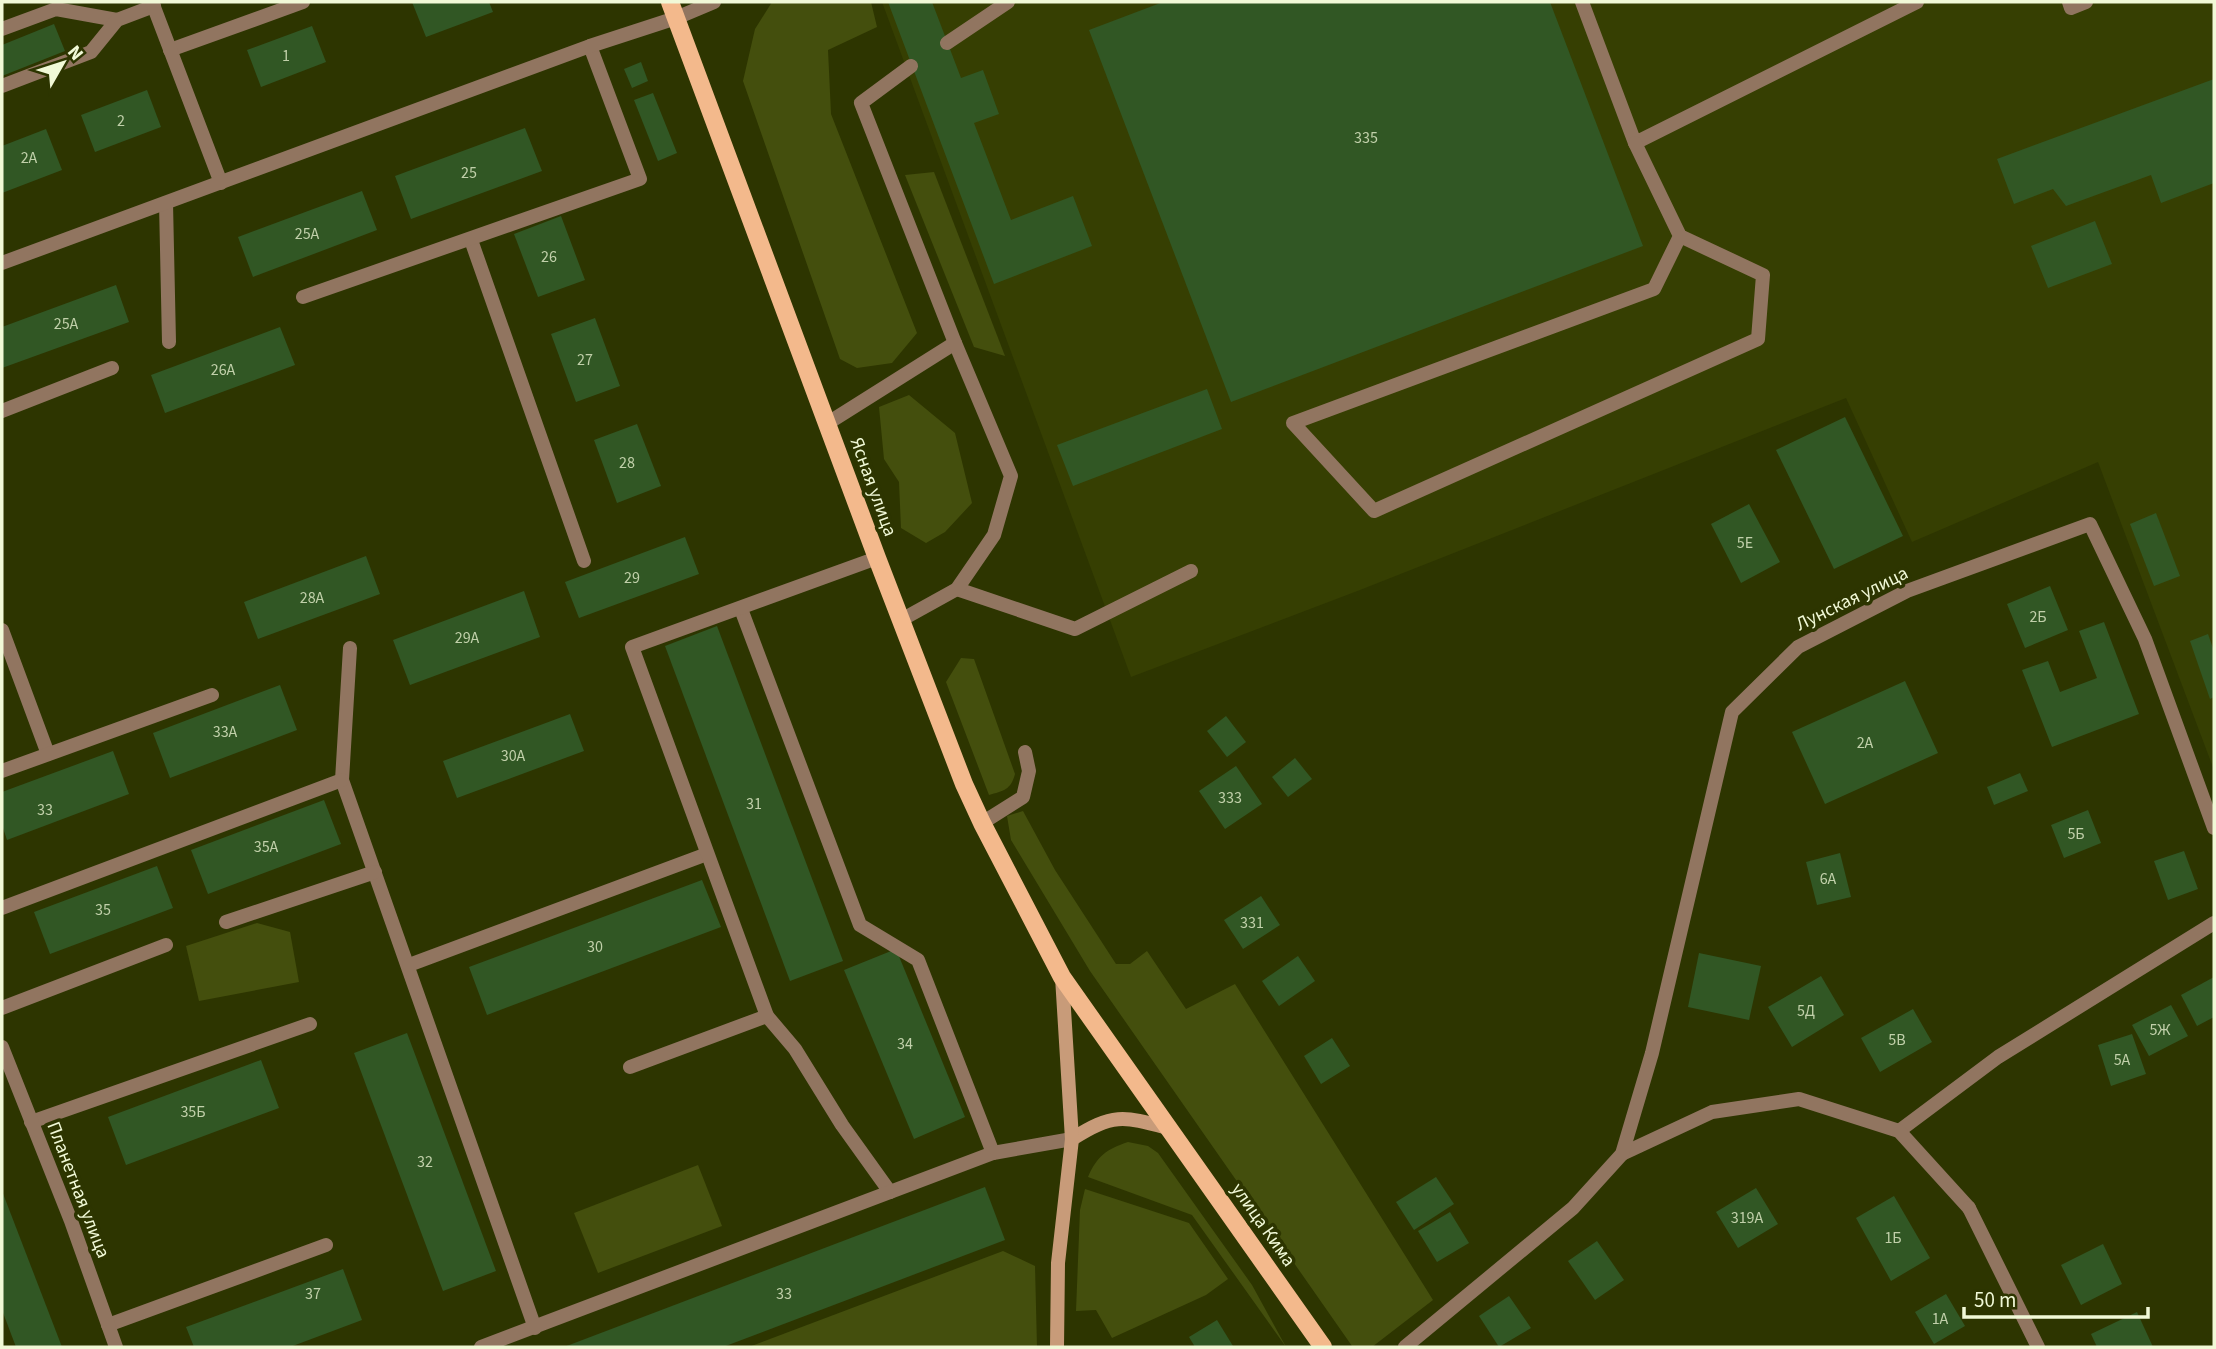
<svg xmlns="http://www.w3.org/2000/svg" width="2216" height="1349" font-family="'Source Sans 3',sans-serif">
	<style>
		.built { fill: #363f02 }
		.green { fill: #444f0d }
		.building { fill: #315724 }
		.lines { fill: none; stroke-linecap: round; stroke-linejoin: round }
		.service { stroke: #917560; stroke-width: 14 }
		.minor { stroke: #917560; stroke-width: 14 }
		.secondary { stroke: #c89b79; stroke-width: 14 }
		.primary { stroke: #f3b98c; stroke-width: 18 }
		.labels { text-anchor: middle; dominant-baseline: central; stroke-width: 7; stroke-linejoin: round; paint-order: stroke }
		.number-label { font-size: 16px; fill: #c1d0aa }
		.street-label { font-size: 19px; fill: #f1f9d7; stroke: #2d3500 }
	</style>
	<rect width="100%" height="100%" fill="#2d3500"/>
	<polygon class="built" points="882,2 2214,2 2214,770 2098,462 1912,542 1846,398 1360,590 1131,677"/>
	<g class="green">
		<polygon points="772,2 871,2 877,27 828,50 831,114 917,333 892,363 857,368 840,359 743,81 755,29"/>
		<polygon points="934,172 1005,356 974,347 905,175"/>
		<polygon points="909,395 955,433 972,503 945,532 926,543 901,528 899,482 884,459 879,407"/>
		<path d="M961,658L974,659L1015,774C1011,790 1003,791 989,795L946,682Z"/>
		<polygon points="1023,811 1055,870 1116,964 1130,964 1147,951 1186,1009 1235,984 1433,1300 1372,1347 1352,1346 1090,971 1011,840 1007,816"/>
		<polygon points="257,923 290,932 299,982 199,1001 186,946"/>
		<path d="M1128,1142L1148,1146L1158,1153L1252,1285L1286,1347L1192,1215L1088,1177C1097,1156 1107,1149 1128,1142Z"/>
		<polygon points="698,1165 722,1226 598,1273 574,1213"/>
		<polygon points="1085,1189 1189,1223 1228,1279 1206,1295 1112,1338 1096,1310 1076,1311 1080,1210"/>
		<polygon points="1003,1251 1035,1266 1037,1347 749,1347"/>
	</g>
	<g class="building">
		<polygon points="412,2 489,2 493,12 426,37"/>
		<polygon points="888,2 932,2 961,78 983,70 999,114 974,123 1011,220 1073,196 1092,246 994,284"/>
		<polygon points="1163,2 1550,2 1643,246 1231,402 1089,30"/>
		<polygon points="54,24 65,51 2,76 2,45"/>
		<polygon points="312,26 326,62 261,87 247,50"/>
		<polygon points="641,62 648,81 632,88 624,69"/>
		<polygon points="2214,79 2214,183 2161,203 2151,175 2066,206 2053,189 2014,204 1997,159"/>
		<polygon points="147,90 161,127 95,152 81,115"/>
		<polygon points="653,93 677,153 658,161 634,100"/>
		<polygon points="525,128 542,171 411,219 395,176"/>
		<polygon points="46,129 62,170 2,193 2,146"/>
		<polygon points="362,191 377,230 253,277 238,237"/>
		<polygon points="561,216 585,280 538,297 514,234"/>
		<polygon points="2095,221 2112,264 2048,288 2031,246"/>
		<polygon points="116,285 129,322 2,368 2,327"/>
		<polygon points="595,318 620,386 576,402 551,334"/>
		<polygon points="280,327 295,365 165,413 151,375"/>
		<polygon points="1207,389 1222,429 1073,486 1057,445"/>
		<polygon points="1845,417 1903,536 1834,569 1776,450"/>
		<polygon points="637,424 661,486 617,503 594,440"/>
		<polygon points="1749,504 1780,562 1741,583 1711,524"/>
		<polygon points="2156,513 2180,576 2154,586 2130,524"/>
		<polygon points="685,537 699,574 579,618 565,582"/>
		<polygon points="366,556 380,594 258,639 244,602"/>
		<polygon points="2050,586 2068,630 2025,648 2007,604"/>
		<polygon points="524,591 540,637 410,685 393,640"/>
		<polygon points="2104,622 2139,714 2052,747 2022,670 2048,661 2060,692 2097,678 2079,631"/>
		<polygon points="717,626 843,961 790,981 665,646"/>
		<polygon points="2208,634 2214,651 2214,697 2210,699 2190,641"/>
		<polygon points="1905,681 1938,753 1825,804 1792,732"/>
		<polygon points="280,685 297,730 170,778 153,733"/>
		<polygon points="570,714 584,751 457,798 443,761"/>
		<polygon points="1226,716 1246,742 1227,757 1207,731"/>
		<polygon points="113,751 129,794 7,840 2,825 2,792"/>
		<polygon points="1295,758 1312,779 1288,797 1272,777"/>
		<polygon points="1236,766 1262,804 1225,829 1199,791"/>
		<polygon points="2020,773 2028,791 1994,805 1987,787"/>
		<polygon points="324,800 341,844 208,894 191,850"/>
		<polygon points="2088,810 2101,843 2064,858 2051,825"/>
		<polygon points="2184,851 2198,889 2168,900 2154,861"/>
		<polygon points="1840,853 1851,897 1817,905 1806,862"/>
		<polygon points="157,866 173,908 50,954 34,912"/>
		<polygon points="702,880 721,927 487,1015 469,967"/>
		<polygon points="1261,896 1280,925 1243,949 1224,920"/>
		<polygon points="896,949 965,1117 914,1139 844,970"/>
		<polygon points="1699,953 1761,966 1749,1020 1688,1007"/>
		<polygon points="1298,956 1315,981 1279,1006 1262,981"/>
		<polygon points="1821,976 1844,1015 1792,1047 1768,1007"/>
		<polygon points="2214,977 2214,1017 2197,1026 2181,995"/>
		<polygon points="2171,1005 2188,1036 2149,1056 2132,1025"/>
		<polygon points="1913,1009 1932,1042 1880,1072 1861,1038"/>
		<polygon points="407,1033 496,1271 443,1291 354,1053"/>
		<polygon points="2132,1034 2146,1074 2111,1086 2098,1045"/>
		<polygon points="1332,1038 1350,1066 1321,1084 1304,1056"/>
		<polygon points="261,1060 279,1108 126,1165 108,1117"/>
		<polygon points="1436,1177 1454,1204 1414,1230 1396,1202"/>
		<polygon points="985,1187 1005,1240 723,1347 564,1347"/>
		<polygon points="1756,1188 1778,1224 1738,1248 1716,1212"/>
		<polygon points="2,1191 62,1347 16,1347 2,1310"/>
		<polygon points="1894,1196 1930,1258 1891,1281 1856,1218"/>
		<polygon points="1450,1212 1469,1243 1437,1262 1418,1231"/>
		<polygon points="1597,1241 1624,1280 1595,1300 1568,1261"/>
		<polygon points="2103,1244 2122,1284 2081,1305 2061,1265"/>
		<polygon points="343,1269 362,1320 290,1347 194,1347 186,1327"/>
		<polygon points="1946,1294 1965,1326 1934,1344 1915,1312"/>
		<polygon points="1509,1296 1531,1328 1499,1347 1479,1316"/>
		<polygon points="2137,1312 2153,1347 2097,1347 2091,1334"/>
		<polygon points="1217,1320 1233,1346 1195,1347 1189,1337"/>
	</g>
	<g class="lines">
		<g class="service">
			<polyline points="1582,2 1635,143 1917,2"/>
			<polyline points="2069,2 2071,8 2086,2"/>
			<polyline points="676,18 714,2"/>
			<polyline points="2,29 56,9 117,20"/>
			<polyline points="947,43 1008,2"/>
			<polyline points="170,50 303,2"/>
			<polyline points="2,86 91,52 117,20 154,6"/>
			<polyline points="1635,143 1680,236 1763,275 1758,339 1374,511 1293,423 1654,289 1680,236"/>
			<polyline points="166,203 169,342"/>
			<polyline points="471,240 584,561"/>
			<polyline points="303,297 640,179 590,46"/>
			<polyline points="2,411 112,368"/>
			<polyline points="828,423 955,343"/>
			<polyline points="957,589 1075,629 1191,571"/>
			<polyline points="741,609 860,925 918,960 993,1153"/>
			<polyline points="901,620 957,589 994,535 1011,476 955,343 861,103 911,66"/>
			<polyline points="2,630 48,754"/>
			<polyline points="350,648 342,780 535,1328"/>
			<polyline points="2,771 212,695"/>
			<polyline points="982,823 1023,797 1029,771 1025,752"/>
			<polyline points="2,908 342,780"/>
			<polyline points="226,922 375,872"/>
			<polyline points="409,965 707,854"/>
			<polyline points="2,1008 166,945"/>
			<polyline points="767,1016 795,1049 842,1125 890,1192"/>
			<polyline points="630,1067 767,1016 632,647 877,558"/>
			<polyline points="31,1122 310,1024"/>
			<polyline points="1899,1131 1998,1057 2214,923"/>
			<polyline points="1622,1154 1712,1112 1799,1099 1899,1131 1969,1208"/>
			<polyline points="108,1325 326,1245"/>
		</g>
		<g class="minor">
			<polyline points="152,2 221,183"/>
			<polyline points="2,263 590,46 676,18"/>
			<polyline points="2,1047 71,1221 116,1347"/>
			<polyline points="1969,1208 2038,1347"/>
			<polyline points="481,1347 993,1153 1072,1139"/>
			<polyline points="1405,1347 1573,1208 1622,1154 1652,1053 1732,712 1798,647 1907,591 2090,524 2145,639 2214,828"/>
		</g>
		<g class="secondary">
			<path d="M1072,1139C1113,1113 1123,1116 1168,1128"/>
			<polyline points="1057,1347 1058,1263 1072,1139 1062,977"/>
		</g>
		<polyline class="primary" points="670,2 877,558 964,784 982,823 1062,977 1323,1347"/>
	</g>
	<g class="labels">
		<g class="number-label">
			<text x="286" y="56">1</text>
			<text x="121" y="121">2</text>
			<text x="1366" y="138">335</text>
			<text x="29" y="158">2А</text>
			<text x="469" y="173">25</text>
			<text x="307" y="234">25А</text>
			<text x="549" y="257">26</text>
			<text x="66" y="324">25А</text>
			<text x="585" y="360">27</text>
			<text x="223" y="370">26А</text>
			<text x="627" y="463">28</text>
			<text x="1745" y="543">5Е</text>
			<text x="632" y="578">29</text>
			<text x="312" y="598">28А</text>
			<text x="2038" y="617">2Б</text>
			<text x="467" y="638">29А</text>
			<text x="225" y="732">33А</text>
			<text x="1865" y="743">2А</text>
			<text x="513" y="756">30А</text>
			<text x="1230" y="798">333</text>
			<text x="754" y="804">31</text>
			<text x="45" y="810">33</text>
			<text x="2076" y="834">5Б</text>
			<text x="266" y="847">35А</text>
			<text x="1828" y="879">6А</text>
			<text x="103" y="910">35</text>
			<text x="1252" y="923">331</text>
			<text x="595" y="947">30</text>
			<text x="1806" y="1011">5Д</text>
			<text x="2160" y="1030">5Ж</text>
			<text x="1897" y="1040">5В</text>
			<text x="905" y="1044">34</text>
			<text x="2122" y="1060">5А</text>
			<text x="193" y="1112">35Б</text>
			<text x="425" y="1162">32</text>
			<text x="1747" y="1218">319А</text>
			<text x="1893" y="1238">1Б</text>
			<text x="313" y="1294">37</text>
			<text x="784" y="1294">33</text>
			<text x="1940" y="1319">1А</text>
		</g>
		<g class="street-label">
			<text transform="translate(873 487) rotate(70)">Ясная улица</text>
			<text transform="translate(1852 599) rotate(-26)">Лунская улица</text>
			<text transform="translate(78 1190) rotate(69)">Планетная улица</text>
			<text transform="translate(1263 1225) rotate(55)">улица Кима</text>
		</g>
	</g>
	<rect width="2216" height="1349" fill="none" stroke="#f1f9d7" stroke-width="7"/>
	<g transform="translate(63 63) rotate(51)" stroke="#2d3500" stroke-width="5" paint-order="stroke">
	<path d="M0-5L12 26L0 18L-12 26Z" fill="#f1f9d7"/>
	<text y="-10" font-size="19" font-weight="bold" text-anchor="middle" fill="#f1f9d7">N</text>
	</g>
	<path d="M1964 1307v10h184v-10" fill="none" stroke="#f1f9d7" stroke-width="3.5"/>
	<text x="1974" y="1307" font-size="21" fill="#f1f9d7" stroke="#2d3500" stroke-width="5" paint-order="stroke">50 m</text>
</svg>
